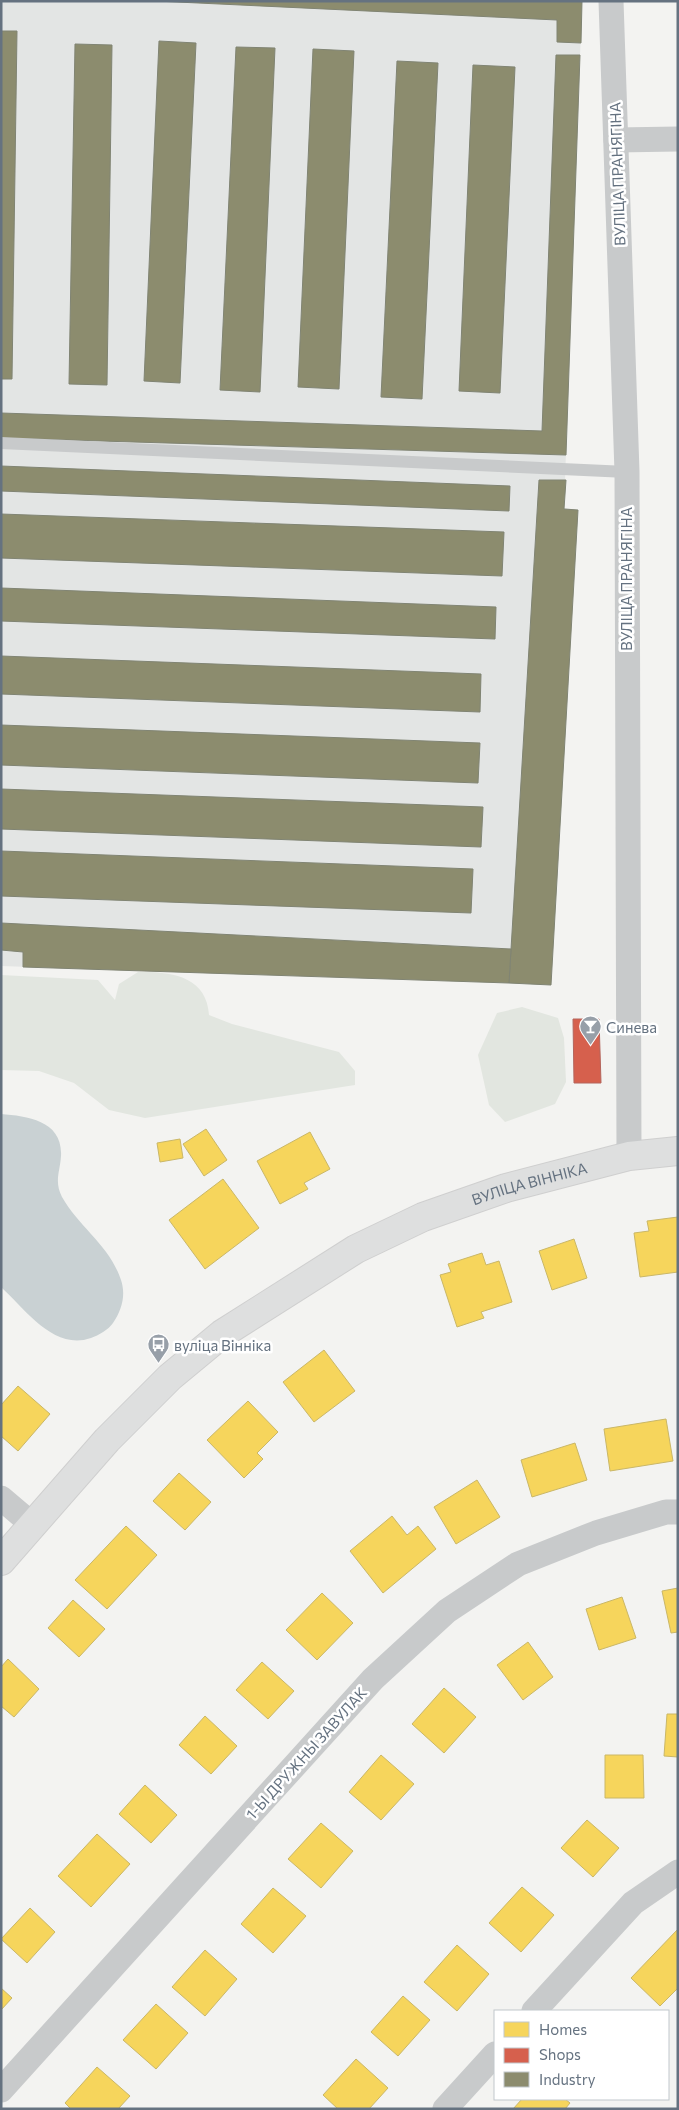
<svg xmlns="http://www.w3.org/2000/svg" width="679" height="2110" font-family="Commissioner,sans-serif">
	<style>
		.built { fill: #e3e5e4 }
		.green { fill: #e2e6e0 }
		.water { fill: #c9d1d3 }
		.homes { fill: #f6d55c; stroke: #cab767 }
		.shops { fill: #d6604d; stroke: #b4655c }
		.industry { fill: #8c8c6e; stroke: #808473 }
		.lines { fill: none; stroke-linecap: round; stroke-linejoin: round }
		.secondary-casing { stroke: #cfcfcf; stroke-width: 30 }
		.lane { stroke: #c8cacb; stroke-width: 12 }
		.street { stroke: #c8cacb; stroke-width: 25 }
		.secondary { stroke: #dedfdf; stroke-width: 28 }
		.labels { text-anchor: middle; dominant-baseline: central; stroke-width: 5; stroke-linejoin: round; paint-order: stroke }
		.street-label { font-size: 15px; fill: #657280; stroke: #fff }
		.poi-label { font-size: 15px; fill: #657280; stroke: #fff; text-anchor: start }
	</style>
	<rect width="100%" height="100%" fill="#f3f3f1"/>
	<polygon class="built" points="1,1 582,1 564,508 578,510 551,985 1,966"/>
	<g class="green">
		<path d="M138,972C170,971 207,976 209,1015L232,1024L339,1052L355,1071V1085L145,1118L109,1110L74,1083L39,1071L1,1070V975L98,980L115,1000L119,984Z"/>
		<polygon points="522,1007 558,1018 564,1038 566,1082 555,1104 505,1122 489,1105 478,1055 497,1013"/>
	</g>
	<path class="water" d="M1,1114C28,1116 63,1121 61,1156C60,1172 54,1181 62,1197C79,1227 110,1246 121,1280C126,1295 122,1310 113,1323C108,1330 99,1335 91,1338C54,1351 26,1310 1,1287Z"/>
	<g class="homes">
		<polygon points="206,1129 227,1160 204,1176 183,1144"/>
		<polygon points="310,1132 330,1169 304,1183 308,1189 280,1204 257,1161"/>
		<polygon points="180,1139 183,1158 160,1162 157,1143"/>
		<polygon points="223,1179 259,1228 205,1269 169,1220"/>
		<polygon points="678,1217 678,1272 640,1277 634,1233 649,1231 647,1221"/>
		<polygon points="574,1239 587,1278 552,1290 539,1251"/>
		<polygon points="482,1253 486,1265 499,1261 512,1302 481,1312 484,1318 457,1327 440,1275 451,1272 448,1264"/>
		<polygon points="324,1350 355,1391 314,1422 283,1382"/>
		<polygon points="18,1386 50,1414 18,1451 1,1436 1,1405"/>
		<polygon points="248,1401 278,1432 257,1453 263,1459 244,1478 207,1440"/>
		<polygon points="666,1419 673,1461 610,1471 604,1429"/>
		<polygon points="575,1443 587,1480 532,1497 521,1460"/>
		<polygon points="179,1473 211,1502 185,1530 153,1501"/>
		<polygon points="477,1480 500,1517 456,1544 434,1507"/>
		<polygon points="392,1516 407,1535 418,1526 436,1549 383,1593 350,1551"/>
		<polygon points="126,1526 157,1555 107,1609 75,1580"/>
		<polygon points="678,1588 678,1632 671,1633 662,1591"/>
		<polygon points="322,1593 353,1623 317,1660 286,1630"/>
		<polygon points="622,1597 636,1638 599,1650 586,1609"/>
		<polygon points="73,1600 105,1629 79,1657 48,1628"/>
		<polygon points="528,1642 553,1677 523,1700 497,1665"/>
		<polygon points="8,1659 39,1689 14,1717 1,1706 1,1667"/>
		<polygon points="262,1662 294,1691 268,1719 236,1690"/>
		<polygon points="444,1688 476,1717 444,1753 412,1724"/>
		<polygon points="667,1714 678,1714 678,1757 664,1756"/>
		<polygon points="205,1716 237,1746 211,1774 179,1745"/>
		<polygon points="381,1755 414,1784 381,1820 349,1792"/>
		<polygon points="605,1755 643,1755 644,1798 605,1798"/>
		<polygon points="145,1785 177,1815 151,1843 119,1814"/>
		<polygon points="587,1820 619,1848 593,1877 561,1848"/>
		<polygon points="321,1823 353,1851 321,1888 288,1859"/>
		<polygon points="97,1834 130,1864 91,1907 58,1876"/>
		<polygon points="522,1887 554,1915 521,1952 489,1923"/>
		<polygon points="273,1888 306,1916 273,1953 241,1924"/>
		<polygon points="30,1908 55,1932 27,1963 1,1939"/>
		<polygon points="678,1929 678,1988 660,2006 631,1978"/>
		<polygon points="457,1945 489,1974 457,2011 424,1982"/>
		<polygon points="205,1950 237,1979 205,2016 172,1987"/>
		<polygon points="1,1988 12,1998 1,2010"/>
		<polygon points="403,1996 430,2020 398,2056 371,2032"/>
		<polygon points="156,2004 188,2033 156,2069 123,2040"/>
		<polygon points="356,2059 388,2088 369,2109 338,2109 323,2095"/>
		<polygon points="97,2067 130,2096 118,2109 71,2109 65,2103"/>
		<polygon points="522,2099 565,2099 570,2103 565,2109 513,2109"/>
	</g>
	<polygon class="shops" points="573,1019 599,1019 601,1083 574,1083"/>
	<g class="industry">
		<polygon points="156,1 582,1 581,43 557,42 557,20"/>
		<polygon points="1,31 17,31 12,379 1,379"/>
		<polygon points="159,41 196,43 180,383 144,381"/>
		<polygon points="75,44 112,45 107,385 69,384"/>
		<polygon points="236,47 275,48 260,392 220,390"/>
		<polygon points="313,49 354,51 339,389 298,387"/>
		<polygon points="556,55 580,55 566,455 1,438 1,413 542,431"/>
		<polygon points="397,61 438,63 422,399 381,397"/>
		<polygon points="473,65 515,67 500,393 459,391"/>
		<polygon points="1,466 510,486 509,511 1,491"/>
		<polygon points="539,480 566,480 564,509 578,510 551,985 509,983"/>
		<polygon points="1,514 504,532 502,576 1,558"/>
		<polygon points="1,588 496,607 495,639 1,621"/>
		<polygon points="1,656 481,674 480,712 1,694"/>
		<polygon points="1,725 480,743 478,783 1,765"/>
		<polygon points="1,789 483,807 481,847 1,829"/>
		<polygon points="1,851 473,869 471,913 1,896"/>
		<polygon points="1,923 511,949 509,983 23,967 23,952 1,950"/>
	</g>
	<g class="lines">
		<defs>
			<g id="secondary">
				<path id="s1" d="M1,1561L107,1440L170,1377L222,1334L356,1249L423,1217L506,1188L629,1156L678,1151"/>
			</g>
		</defs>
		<use href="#secondary" class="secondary-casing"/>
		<polyline class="lane" points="1,443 627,472"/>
		<g class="street">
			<polyline points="611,1 627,472 629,1156"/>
			<polyline points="616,140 678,139"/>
			<polyline points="1,1498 34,1526"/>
			<polyline points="534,2011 633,1903 678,1872"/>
			<polyline points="1,2090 373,1679 447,1611 518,1564 596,1533 666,1512 678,1512"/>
			<polyline points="445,2109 495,2054"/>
		</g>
		<use href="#secondary" class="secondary"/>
	</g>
	<defs>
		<symbol id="bar-pin" viewBox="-11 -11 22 30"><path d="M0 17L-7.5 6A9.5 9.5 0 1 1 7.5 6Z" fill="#979fa8" stroke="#fff"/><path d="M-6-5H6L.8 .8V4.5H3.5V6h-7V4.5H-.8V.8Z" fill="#fff"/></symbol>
		<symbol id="bus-pin" viewBox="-11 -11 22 30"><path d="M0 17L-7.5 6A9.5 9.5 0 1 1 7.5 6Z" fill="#979fa8" stroke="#fff"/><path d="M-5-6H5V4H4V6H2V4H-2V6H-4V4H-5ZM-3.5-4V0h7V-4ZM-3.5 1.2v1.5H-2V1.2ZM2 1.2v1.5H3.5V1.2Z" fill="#fff"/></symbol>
	</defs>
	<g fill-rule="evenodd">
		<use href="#bar-pin" x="578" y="1014" width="25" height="34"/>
		<use href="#bus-pin" x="146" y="1332" width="25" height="34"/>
	</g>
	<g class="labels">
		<g class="street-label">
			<text transform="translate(617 174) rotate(-92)">ВУЛІЦА ПРАНЯГІНА</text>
			<text transform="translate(626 579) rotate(-90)">ВУЛІЦА ПРАНЯГІНА</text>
			<text stroke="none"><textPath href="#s1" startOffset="662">ВУЛІЦА ВІННІКА</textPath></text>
			<text transform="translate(306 1753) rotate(-48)">1-Ы ДРУЖНЫ ЗАВУЛАК</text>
		</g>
		<g class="poi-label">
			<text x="606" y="1027">Синева</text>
			<text x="174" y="1345">вуліца Вінніка</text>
		</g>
	</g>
	<rect width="679" height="2110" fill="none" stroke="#657280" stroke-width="5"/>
	<rect x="494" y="2010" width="175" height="90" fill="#ffffff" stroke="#c1c7cc"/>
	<rect x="504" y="2022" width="25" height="15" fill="#f6d55c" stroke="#c1c7cc"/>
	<text x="539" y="2035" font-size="15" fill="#657280">Homes</text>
	<rect x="504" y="2048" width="25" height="15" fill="#d6604d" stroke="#c1c7cc"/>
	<text x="539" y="2060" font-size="15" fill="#657280">Shops</text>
	<rect x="504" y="2072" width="25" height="15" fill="#8c8c6e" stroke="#c1c7cc"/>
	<text x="539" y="2085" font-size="15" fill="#657280">Industry</text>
</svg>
